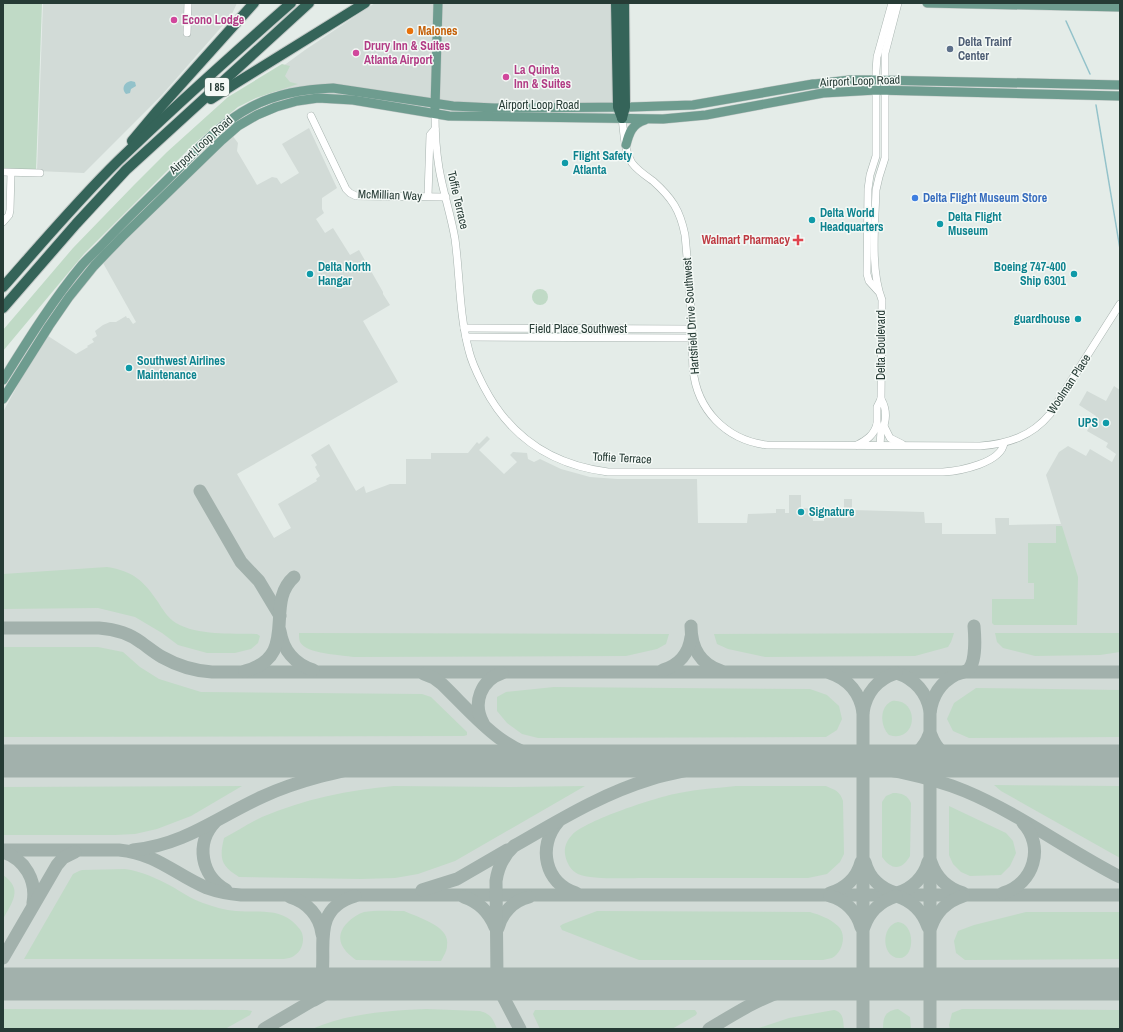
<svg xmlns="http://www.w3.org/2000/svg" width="1123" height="1032" font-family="'Archivo Narrow',sans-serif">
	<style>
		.built { fill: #d2dbd7 }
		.green { fill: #c0dac6 }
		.water { fill: #93c2ca }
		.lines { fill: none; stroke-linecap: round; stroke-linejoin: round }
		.stream { stroke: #93c2ca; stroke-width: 1.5 }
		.taxiway { stroke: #a2b1ac; stroke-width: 13 }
		.runway { stroke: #a2b1ac; stroke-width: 33 }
		.minor-casing { stroke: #a7b3af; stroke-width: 8 }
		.major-casing { stroke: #c2c8c6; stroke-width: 10 }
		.highway-casing { stroke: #c2c8c6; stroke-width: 12 }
		.minor { stroke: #fff; stroke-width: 7 }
		.major { stroke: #6e9c8f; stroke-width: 9 }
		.highway { stroke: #356459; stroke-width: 10 }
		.hotel-dot { fill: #d1479c; stroke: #f4f9f6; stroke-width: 1.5 }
		.food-dot { fill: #e8710a; stroke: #f4f9f6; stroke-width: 1.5 }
		.service-dot { fill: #5c6f8a; stroke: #f4f9f6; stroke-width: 1.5 }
		.culture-dot { fill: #0f9aa8; stroke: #f4f9f6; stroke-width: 1.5 }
		.shop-dot { fill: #3f7fe0; stroke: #f4f9f6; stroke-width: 1.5 }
		.health-dot { fill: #e0444e; stroke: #f4f9f6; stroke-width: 1.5 }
		.labels { text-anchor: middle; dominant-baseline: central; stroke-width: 3; stroke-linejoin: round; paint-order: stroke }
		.shield { fill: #f4f9f6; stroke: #64746f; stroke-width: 1 }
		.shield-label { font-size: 11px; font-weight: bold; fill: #263b35 }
		.hotel-label { font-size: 12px; font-weight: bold; fill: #b23c85; stroke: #f4f9f6; text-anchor: start }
		.food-label { font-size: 12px; font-weight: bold; fill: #c56008; stroke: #f4f9f6; text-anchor: start }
		.service-label { font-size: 12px; font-weight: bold; fill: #4e5e75; stroke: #f4f9f6; text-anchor: start }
		.street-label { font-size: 12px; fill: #263b35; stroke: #f4f9f6 }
		.culture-label { font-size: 12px; font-weight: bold; fill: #0d838f; stroke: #f4f9f6; text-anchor: start }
		.shop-label { font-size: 12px; font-weight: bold; fill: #366cbe; stroke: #f4f9f6; text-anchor: start }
		.health-label { font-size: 12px; font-weight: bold; fill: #be3a42; stroke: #f4f9f6; text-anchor: end }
	</style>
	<rect width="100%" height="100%" fill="#e4ece8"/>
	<g class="built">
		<polygon points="43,3 237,3 231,16 161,96 84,173 37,171"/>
		<polygon points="375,3 620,3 623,112 527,115 396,100 310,100 257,85 305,50"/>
		<polygon points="309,128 337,188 322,198 322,209 324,213 316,219 325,233 333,228 350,255 359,250 383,292 383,294 390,305 363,321 398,382 237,474 274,538 291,528 278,504 317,481 316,479 320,476 315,467 317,465 311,455 329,444 356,491 364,486 366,493 390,484 406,484 406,459 431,459 431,453 468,453 477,442 479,444 487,436 490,439 479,450 504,474 517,462 510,455 513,452 527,453 528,459 534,462 540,459 561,469 590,477 617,479 697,479 698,523 747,523 748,514 776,513 776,509 785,509 785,513 789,513 789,495 801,495 801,511 803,511 803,508 812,509 813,521 824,521 824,515 828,515 828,510 844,510 844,499 852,499 852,510 924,512 925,523 942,523 942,534 996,534 995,518 1009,518 1009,525 1061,524 1046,475 1059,452 1068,446 1086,456 1090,449 1112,462 1116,454 1106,447 1108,443 1087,431 1096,416 1079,405 1087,391 1106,401 1114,386 1120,390 1120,1029 3,1029 3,412 21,379 48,336 76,354 88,347 87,346 94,342 92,339 97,336 95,331 103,325 110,322 116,322 126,316 127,318 129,318 133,324 136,322 103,263 121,243 232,135 238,143 237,151 257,185 272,177 277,178 281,184 299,173 282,144"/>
	</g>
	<g class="green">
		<polygon points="3,3 42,3 36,171 3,170"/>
		<polygon points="282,64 290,66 285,76 290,82 298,84 256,98 238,107 217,124 194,144 84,254 3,351 3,330 73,248 134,185 167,152 228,97"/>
		<circle cx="540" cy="297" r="8"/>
		<polygon points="1056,526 1062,526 1078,577 1077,625 994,625 992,623 992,599 1034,599 1034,583 1028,583 1028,543 1056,543"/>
		<path d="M107,567C133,571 144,581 158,602C163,610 168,618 176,623C198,636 232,633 257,634L260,636L258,643L251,649L235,653H207L178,645L162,633L135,617L98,608L3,609V574Z"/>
		<path d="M299,633L669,634L666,644L657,649L626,656L354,657C342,655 306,654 300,642C299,640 299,635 299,633Z"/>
		<polygon points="954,633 951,642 948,647 915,656 765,657 728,649 717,644 714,634"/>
		<polygon points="995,633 1120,633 1120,652 1100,655 1035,656 1003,648 997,642"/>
		<polygon points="3,647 98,647 123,652 140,667 159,679 201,692 422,694 431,697 467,732 467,735 464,736 3,737"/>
		<polygon points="554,687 810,689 827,695 839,706 842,719 837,730 826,737 538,738 522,734 507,723 497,711 497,697 506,692"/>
		<polygon points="976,688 1120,690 1120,737 969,738 953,731 947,719 954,703"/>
		<path d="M892,701C920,698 918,744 889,735C880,726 879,707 892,701Z"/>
		<polygon points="994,785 1120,786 1120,858 1001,791"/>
		<polygon points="242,786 191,816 157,829 135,834 115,835 3,835 3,787"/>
		<path d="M394,786L511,787L585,786L455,861L418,874L395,878L361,879L239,877C221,866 219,859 224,838C237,831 249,823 262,817C304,799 349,790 394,786Z"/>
		<path d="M736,786H826C835,790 840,791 843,801L844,854L840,862L827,874L808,878C754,878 701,878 647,878C630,878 591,880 578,874C571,871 566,862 565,854C564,847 567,840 572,835C586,820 657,797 679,793C698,789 717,788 736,786Z"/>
		<path d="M893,793C902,793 907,795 911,803L910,856C902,870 892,871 882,857V802L886,796Z"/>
		<polygon points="949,806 1006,833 1013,841 1016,853 1010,866 1001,875 970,876 961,872 953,864 949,855"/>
		<path d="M125,869C141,871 156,878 171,886C182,892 191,899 203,903C214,907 225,910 236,911C255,913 276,908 292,921C296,925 300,928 302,933C304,939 303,945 300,950C295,957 289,959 281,959H24L73,874L79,871L82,870Z"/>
		<path d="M3,875C23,889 13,901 3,919Z"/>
		<path d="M404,911C419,918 451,926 447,946C447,951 443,957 441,961L356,960C342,950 333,937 348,922C352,918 358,914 364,912C374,910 393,911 404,911Z"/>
		<path d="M597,911L810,912C820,915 829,918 838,926C847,934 843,952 832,958C829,959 826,959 823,960H639L562,930L560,926L563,924Z"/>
		<polygon points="1026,912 1120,912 1120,959 965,960 956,953 954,941 958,931 974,925"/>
		<path d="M898,922C916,924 915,959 899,958C882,958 880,926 898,922Z"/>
		<polygon points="3,1009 247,1010 252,1011 250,1015 225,1029 3,1029"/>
		<path d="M426,1009L480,1011C491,1014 493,1019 497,1029H312C349,1013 386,1011 426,1009Z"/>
		<path d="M898,1009L910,1017L911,1029H883C883,1017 885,1011 898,1009Z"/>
		<polygon points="962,1009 1120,1010 1120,1029 950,1029 949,1025 952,1013"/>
		<polygon points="535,1010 695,1010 697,1013 696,1015 672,1029 540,1029 533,1014"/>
		<path d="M834,1010C844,1012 843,1021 844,1029H756L789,1018Z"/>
	</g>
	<path class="water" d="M131,81L135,82L136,86L131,89L130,93L126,94C121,89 124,82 131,81Z"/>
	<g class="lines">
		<g class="stream">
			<polyline points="1066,21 1090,74"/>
			<polyline points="1096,105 1120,249"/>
		</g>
		<g class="taxiway">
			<polyline points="200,491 241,562 259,581 280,616"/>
			<path d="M691,626C691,647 700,664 721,671"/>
			<path d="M3,628H99C114,629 129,633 142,643C149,648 155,653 162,657C178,666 195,671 212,672H1120"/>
			<path d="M280,631C283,650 295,664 313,670"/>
			<path d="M663,670C679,665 689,653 691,637"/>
			<path d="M245,671C301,656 263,604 294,577"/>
			<path d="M830,673C849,679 860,694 863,712"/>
			<path d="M897,673C915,679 927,693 930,711"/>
			<path d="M424,674L434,678L442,684C477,718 500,750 550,761"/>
			<path d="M483,723C472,703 481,680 502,673"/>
			<path d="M931,735C936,749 946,758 960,761"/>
			<path d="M834,761C879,768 923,774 965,791C1020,814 1067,850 1120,877"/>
			<path d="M900,761C914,757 924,749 929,735"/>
			<path d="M215,822C195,843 201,876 226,890"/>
			<path d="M558,822C537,846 545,884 576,893"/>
			<path d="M3,850H119C158,854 174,874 207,888C218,892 229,894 241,895H1120"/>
			<path d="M133,850C185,845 219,816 264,796C304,778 346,770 388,761"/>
			<path d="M3,852C25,859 37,881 33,903"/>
			<path d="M865,862C869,878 881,889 896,893"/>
			<path d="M931,862C936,877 947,888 963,893"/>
			<polyline points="422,890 457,879 507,850"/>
			<path d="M830,893C845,889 857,878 861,862"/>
			<path d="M897,893C912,889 924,877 928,862"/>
			<path d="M1003,893C1034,884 1045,846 1023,823"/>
			<path d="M830,896C845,900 857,912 861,927"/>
			<path d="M897,896C912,901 923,912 928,927"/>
			<path d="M290,897C307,902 320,916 322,934"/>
			<path d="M464,897C479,902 489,912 495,927"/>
			<path d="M864,927C869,912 881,901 896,896"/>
			<path d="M931,927C936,912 948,901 963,896"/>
			<path d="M498,928C502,913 513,901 529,897"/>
			<polyline points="3,958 57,865 63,858 75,852"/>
			<polyline points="314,1000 337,987 355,984"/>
			<path d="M264,1029L310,1002C341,972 298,913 355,896"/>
			<path d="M520,1029L499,989L497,978L496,881C498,867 503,856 514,846C558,821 601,794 651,779C680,770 711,766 741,761"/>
			<path d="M709,1029C733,1015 757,999 783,991C799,987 815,985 832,984"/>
			<path d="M863,1029V712C866,693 878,679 896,673"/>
			<path d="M930,1029V713C932,697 940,683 955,675C959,673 965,673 969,669C976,661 975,637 974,626"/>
		</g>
		<g class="runway">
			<polyline points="3,761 1120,761"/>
			<polyline points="3,984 1120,984"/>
		</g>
		<defs>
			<g id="minor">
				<polyline points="187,33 188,3"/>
				<path d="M435,114C435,132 436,150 439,168C443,192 451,215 455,239C460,276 459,314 469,351C472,364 478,375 484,387C510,437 552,465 608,472H943C960,471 1001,463 1004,443"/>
				<polyline points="311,116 346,189 350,193 356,196 446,197"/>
				<path d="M622,118C624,132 624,150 632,163C637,170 646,176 653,181C672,198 680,210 685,235C688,265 690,296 692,326C693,340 692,355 693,369C697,410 726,440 767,445L980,446C1008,444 1032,436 1050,414L1120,304"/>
				<polyline points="3,172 40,173"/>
				<polyline points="428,196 430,135 435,129"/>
				<polyline points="3,222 9,215 10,210 11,173"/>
				<polyline points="878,291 869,281 867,274 868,189 870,175 876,156 876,71 877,57 892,3"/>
				<polyline points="464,328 692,329"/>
				<polyline points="466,337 692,338"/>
				<polyline points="884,426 890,438 902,444"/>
				<path d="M881,431C887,422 887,409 881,399"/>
				<path d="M857,445C867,440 874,435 877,424"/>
				<path d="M880,445L881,431L877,424V407L881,399L882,300C870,270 875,223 876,190L879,177L885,158V53L898,3"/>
			</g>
			<g id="major">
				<polyline points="927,3 1120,7"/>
				<polyline points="815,84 850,80 876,80 1120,85"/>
				<polyline points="435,108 438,3"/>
				<path d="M626,145C629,133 632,124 645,120"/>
				<path d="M3,380C28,340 52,301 82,265C88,258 95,252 101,246C124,221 148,199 172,175C196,151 220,123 251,107C277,93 305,89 333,88L453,106L494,108L631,107L693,105L813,84"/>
				<polyline points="3,399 49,326 69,297 94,266 122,237 222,140 238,126 257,115 276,107 297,101 318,98 353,100 449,116 663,119 706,115 823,93 876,90 1120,96"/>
			</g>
			<g id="highway">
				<polyline points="616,3 618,107 622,118"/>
				<polyline points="211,99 236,83 365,3"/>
				<polyline points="622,118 625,107 624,3"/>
				<polyline points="132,141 158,110 254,3"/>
				<path d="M3,287C41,244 78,200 119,160C175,106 233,54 291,3"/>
				<polyline points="3,308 76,224 126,170 309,3"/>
			</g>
		</defs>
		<use href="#minor" class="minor-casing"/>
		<use href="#major" class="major-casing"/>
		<use href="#highway" class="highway-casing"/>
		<use href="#minor" class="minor"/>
		<use href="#major" class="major"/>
		<use href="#highway" class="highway"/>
	</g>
	<g class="hotel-dot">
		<circle cx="174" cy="20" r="4"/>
		<circle cx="356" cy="53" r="4"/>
		<circle cx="506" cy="77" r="4"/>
	</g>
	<circle class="food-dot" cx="410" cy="31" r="4"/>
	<circle class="service-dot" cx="950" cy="49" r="4"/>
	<g class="culture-dot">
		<circle cx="565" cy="163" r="4"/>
		<circle cx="812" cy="220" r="4"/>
		<circle cx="940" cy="224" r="4"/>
		<circle cx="310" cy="274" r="4"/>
		<circle cx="1074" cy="274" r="4"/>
		<circle cx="1078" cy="319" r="4"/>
		<circle cx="129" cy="368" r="4"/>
		<circle cx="1106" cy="423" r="4"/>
		<circle cx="801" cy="512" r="4"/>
	</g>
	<circle class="shop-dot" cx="915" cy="198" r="4"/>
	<path class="health-dot" d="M796 234h4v4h4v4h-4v4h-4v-4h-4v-4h4z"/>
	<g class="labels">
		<rect class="shield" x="205" y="78" width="24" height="18" rx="3"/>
		<g class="shield-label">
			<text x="217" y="87">I 85</text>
		</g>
		<g class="hotel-label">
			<text x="182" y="20">Econo Lodge</text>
			<text x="364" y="46">Drury Inn &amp; Suites<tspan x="364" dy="14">Atlanta Airport</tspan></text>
			<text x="514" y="70">La Quinta<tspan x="514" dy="14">Inn &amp; Suites</tspan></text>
		</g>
		<g class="food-label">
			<text x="418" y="31">Malones</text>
		</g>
		<g class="service-label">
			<text x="958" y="42">Delta Trainf<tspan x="958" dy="14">Center</tspan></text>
		</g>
		<g class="street-label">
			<text transform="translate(860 81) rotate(-2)">Airport Loop Road</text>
			<text x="539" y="105">Airport Loop Road</text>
			<text transform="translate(201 145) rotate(-42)">Airport Loop Road</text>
			<text transform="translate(390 195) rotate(2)">McMillian Way</text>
			<text transform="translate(458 200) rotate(77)">Toffie Terrace</text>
			<text transform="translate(691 316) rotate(-94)">Hartsfield Drive Southwest</text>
			<text x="578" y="329">Field Place Southwest</text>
			<text transform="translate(881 345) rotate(-90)">Delta Boulevard</text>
			<text transform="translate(1069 384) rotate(-57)">Woolman Place</text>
			<text transform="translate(622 458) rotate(3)">Toffie Terrace</text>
		</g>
		<g class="culture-label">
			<text x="573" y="156">Flight Safety<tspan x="573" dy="14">Atlanta</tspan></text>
			<text x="820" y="213">Delta World<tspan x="820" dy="14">Headquarters</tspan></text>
			<text x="948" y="217">Delta Flight<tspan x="948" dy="14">Museum</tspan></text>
			<text x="318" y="267">Delta North<tspan x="318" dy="14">Hangar</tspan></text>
			<text x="1066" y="267" text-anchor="end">Boeing 747-400<tspan x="1066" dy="14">Ship 6301</tspan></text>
			<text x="1070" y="319" text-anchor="end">guardhouse</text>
			<text x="137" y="361">Southwest Airlines<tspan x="137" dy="14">Maintenance</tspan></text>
			<text x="1098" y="423" text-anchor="end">UPS</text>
			<text x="809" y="512">Signature</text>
		</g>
		<g class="shop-label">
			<text x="923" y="198">Delta Flight Museum Store</text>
		</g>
		<g class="health-label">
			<text x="790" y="240">Walmart Pharmacy</text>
		</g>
	</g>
	<rect width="1123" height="1032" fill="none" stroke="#263b35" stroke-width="8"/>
</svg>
